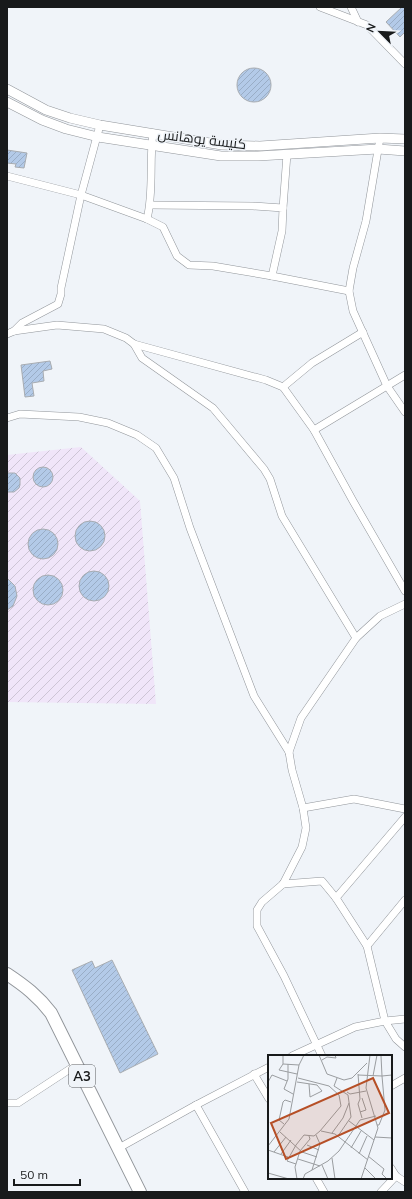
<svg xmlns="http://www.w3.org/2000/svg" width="412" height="1199" font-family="Mulish,Cairo,sans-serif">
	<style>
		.industrial { fill: url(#industrial-furrows) }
		.building { fill: url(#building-hatch); stroke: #a8acb1 }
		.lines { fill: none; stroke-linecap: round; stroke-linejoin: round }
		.minor-casing { stroke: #91959a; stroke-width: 8 }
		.tertiary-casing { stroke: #91959a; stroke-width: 10 }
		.trunk-casing { stroke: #91959a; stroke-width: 14 }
		.minor { stroke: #fff; stroke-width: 7 }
		.tertiary { stroke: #fff; stroke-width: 9 }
		.trunk { stroke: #fff; stroke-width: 12 }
		.labels { text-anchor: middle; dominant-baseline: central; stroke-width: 3; stroke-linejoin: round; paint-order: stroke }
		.shield { fill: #f0f4f9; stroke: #595b5e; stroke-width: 1 }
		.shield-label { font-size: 13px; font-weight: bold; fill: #181a1b }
		.street-label { font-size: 14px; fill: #181a1b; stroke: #f0f4f9 }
		.inset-road { fill: none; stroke: #9a9da0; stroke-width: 1 }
		.view { fill: #b64f26; fill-opacity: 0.15; stroke: #b64f26; stroke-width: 2 }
		.inset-edge { fill: none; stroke: #181a1b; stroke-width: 2 }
	</style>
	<defs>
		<pattern id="industrial-furrows" width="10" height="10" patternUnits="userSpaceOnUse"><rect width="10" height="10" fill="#f0e5f9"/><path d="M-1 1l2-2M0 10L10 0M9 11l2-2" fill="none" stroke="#cdc4d5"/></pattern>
		<pattern id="building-hatch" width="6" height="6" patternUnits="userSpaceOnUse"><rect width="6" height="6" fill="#b3cae8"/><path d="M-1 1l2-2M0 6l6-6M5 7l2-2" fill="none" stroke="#99adc6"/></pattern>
	</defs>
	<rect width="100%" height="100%" fill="#f0f4f9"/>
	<polygon class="industrial" points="81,447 140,501 156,704 7,702 7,455"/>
	<g class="building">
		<polygon points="402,7 405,7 405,32 400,37 386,22"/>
		<circle cx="254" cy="85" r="17"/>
		<polygon points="7,150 27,153 24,168 15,167 16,164 7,163"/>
		<polygon points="50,361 52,369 43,371 44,381 32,383 34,396 25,397 21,365"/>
		<circle cx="43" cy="477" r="10"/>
		<polygon points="7,473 15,473 20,478 20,485 19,488 14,492 7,492"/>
		<circle cx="90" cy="536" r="15"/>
		<circle cx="43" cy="544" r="15"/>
		<circle cx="94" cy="586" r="15"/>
		<circle cx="48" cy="590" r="15"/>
		<polygon points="7,578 15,586 17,596 13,606 7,610"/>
		<polygon points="112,960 158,1054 120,1073 72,970 92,961 95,968"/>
	</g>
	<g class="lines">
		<defs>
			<g id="minor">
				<polyline points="320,7 367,25 405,64"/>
				<polyline points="351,7 358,22"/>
				<polyline points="380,138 366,221 353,268 349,291 353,311 387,386 405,412"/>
				<polyline points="7,176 81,195 147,219 163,227 177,256 189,265 213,266 272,276 349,291"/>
				<polyline points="151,205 253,206 283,208 282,231 272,276"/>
				<polyline points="283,208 287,154"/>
				<path d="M147,219C154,191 149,162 153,133"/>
				<polyline points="14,331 22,323 58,304 61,294 61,288 81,195 100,125"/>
				<polyline points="7,334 14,331 57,325 104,329 126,338 134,344 266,380 283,387 314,430 353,501 405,591"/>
				<polyline points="134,344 142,358 213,408 264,469 270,479 282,516 356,638"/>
				<polyline points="283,387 312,363 363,332"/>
				<polyline points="7,418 20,414 79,417 108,423 137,435 156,448 174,478 190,528 254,696 289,752 292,770 303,808 306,828 302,847 283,884 262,902 257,910 257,926 284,976 322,1056"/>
				<polyline points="314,430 405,375"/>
				<polyline points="289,752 301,718 356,638 380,616 405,604"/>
				<polyline points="303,808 354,799 405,809"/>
				<polyline points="283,884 322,881 336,898 367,946 385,1021 396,1039 405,1047"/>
				<polyline points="336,898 405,817"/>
				<polyline points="367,946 405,900"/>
				<polyline points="292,1056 355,1027 385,1021 405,1019"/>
				<polyline points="254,1074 269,1099"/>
				<polyline points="391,1086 405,1078"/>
				<polyline points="7,1103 18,1103 76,1065"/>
				<polyline points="196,1105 245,1192"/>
				<polyline points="117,1149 196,1105 269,1067"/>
				<polyline points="391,1168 396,1176 405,1182"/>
				<polyline points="316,1178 324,1192"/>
				<polyline points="381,1192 396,1176"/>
			</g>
			<g id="tertiary">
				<polyline points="7,89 46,110 70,118 100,125 222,145 260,146 380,138 405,139"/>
				<polyline points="7,102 42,120 66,129 98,137 221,156 258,156 378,149 405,151"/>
			</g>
			<path id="trunk" d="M7,974C25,986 38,996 51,1013L140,1192"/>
		</defs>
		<use href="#minor" class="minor-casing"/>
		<use href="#tertiary" class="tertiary-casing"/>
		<use href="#trunk" class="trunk-casing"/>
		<use href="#minor" class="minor"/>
		<use href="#tertiary" class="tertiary"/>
		<use href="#trunk" class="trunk"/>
	</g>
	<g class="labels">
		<rect class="shield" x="69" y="1065" width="26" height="22" rx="3"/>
		<g class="shield-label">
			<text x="82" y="1076">A3</text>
		</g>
		<g class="street-label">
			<text transform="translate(202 139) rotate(7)">كنيسة يوهانس</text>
		</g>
	</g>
	<g transform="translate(268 1055)">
		<rect width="124" height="124" fill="#f0f4f9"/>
		<path class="inset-road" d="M15,0V9L11,15L29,19M51,0L59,19L76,25L84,23L99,8M113,1L114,21L124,20M54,5L59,2L68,3L67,0M15,9L31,10M20,9V24L16,34L25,39M90,19L92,44L90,49L94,63M90,20L114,21L117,55L111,70H109M105,21L109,0M69,23L66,31L80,40L83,62L70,81M0,27L4,20L19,26M29,27L49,30L54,36L42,42L41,29M79,37L82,39L98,36M92,57L98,55L94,43M81,66L106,85M16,69L11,65L15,47L17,45L23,47M53,76L67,79L100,105M12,77L34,97L49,102M64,78L75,63L81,48M107,82L124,83M39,90L51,95M0,91L21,64L31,10L36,0M83,93L93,76M0,95L20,102M6,97L18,82M13,99L23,85M91,99L99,81M100,101L116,114L114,119L119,124M64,103L67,124M30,104L52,111M28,109L19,106L28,90L36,80L46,81L52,76L73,51L71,40L61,31L30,23M54,110L60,124M97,113L108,124M44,115L52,89L48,80M0,118L21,124M29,124L27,112L32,96L42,84L41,81M35,124L37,119L60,106L71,96L92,65L108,61M93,124L110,73L98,33L102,0"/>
		<path class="view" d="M105,23L121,58L18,104L3,68Z"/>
		<rect width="124" height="124" class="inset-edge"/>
	</g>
	<rect width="412" height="1199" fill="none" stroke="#181a1b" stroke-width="16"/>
	<g transform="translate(380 32) rotate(294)" stroke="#f0f4f9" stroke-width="3" paint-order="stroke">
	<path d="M0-3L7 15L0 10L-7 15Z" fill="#181a1b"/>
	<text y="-6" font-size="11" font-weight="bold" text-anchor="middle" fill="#181a1b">N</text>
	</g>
	<path d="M14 1179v6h66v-6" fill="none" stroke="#181a1b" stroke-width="2"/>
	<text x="20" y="1179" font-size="12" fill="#181a1b" stroke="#f0f4f9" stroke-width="3" paint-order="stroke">50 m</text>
</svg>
